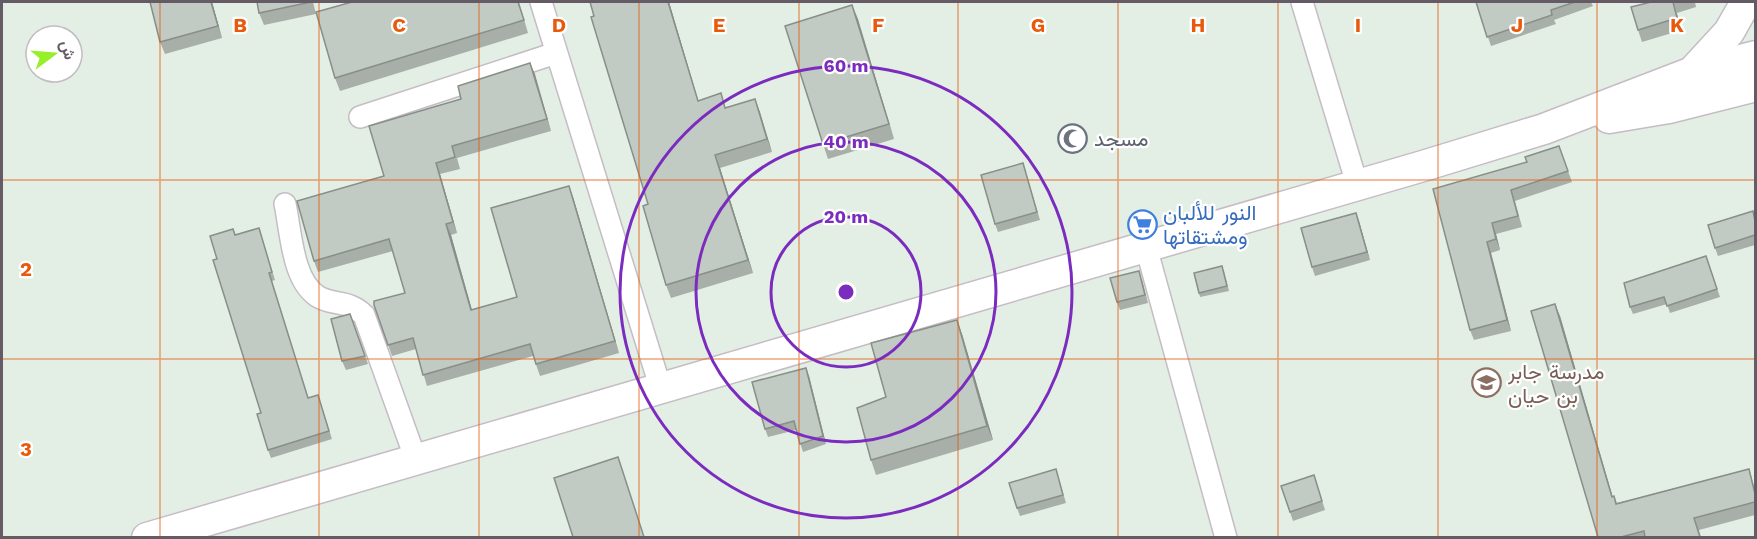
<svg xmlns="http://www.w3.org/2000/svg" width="1757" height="539" font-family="'Work Sans',Vazirmatn,sans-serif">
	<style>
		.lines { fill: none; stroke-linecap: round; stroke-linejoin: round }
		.street-casing { stroke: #c5bdc5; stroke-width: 24 }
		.secondary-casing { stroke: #c5bcc5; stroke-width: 33 }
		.street { stroke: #fff; stroke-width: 21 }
		.secondary { stroke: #fff; stroke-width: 30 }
		.wall { fill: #a7afa8 }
		.shaded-wall { fill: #888e88 }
		.building { fill: #c2cbc3; stroke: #888e88; stroke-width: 1.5 }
		.grid { fill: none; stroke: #e8590c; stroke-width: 1.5; stroke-opacity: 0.55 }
		.ring { fill: none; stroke: #7b2cbf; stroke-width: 3 }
		.labels { text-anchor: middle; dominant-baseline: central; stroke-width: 4.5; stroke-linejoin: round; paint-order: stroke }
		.worship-label { font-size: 21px; fill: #5b616d; stroke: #fff; text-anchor: start }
		.shop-label { font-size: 21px; fill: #366cbe; stroke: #fff; text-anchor: start }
		.education-label { font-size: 21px; fill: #785e54; stroke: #fff; text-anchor: start }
		.grid-label { font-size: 20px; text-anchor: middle; font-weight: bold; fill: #e8590c; stroke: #fff; stroke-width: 4.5; stroke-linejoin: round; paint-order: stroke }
		.centre { fill: #7b2cbf; stroke: #fff; stroke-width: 3 }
		.ring-label { font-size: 18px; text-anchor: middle; font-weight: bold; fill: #7b2cbf; stroke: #fff; stroke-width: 4.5; stroke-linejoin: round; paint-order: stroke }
	</style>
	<rect width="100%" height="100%" fill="#e3efe5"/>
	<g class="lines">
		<defs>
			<g id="street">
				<polyline points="541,2 660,386"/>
				<polyline points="1302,2 1357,184"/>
				<polyline points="360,117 556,53"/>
				<path d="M285,204C291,231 292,279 317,296C332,306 348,299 364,315L416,460"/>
				<polyline points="1146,247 1226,538"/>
			</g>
			<g id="secondary">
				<polyline points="1694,70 1729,32 1746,2"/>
				<polyline points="1609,118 1669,108 1756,86"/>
				<polyline points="147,538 1423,166 1544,129 1690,73 1756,56"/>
			</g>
		</defs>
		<use href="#street" class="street-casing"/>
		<use href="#secondary" class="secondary-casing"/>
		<use href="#street" class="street"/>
		<use href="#secondary" class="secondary"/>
	</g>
	<g class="wall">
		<polygon points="150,2 212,2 222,38 165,54 160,42"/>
		<polygon points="313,2 316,14 264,25 259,13"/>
		<polygon points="519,2 528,33 340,91 335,78"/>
		<polygon points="590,2 669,2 698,100 726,108 755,99 772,152 720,168 753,273 671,298 666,285 648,204"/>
		<polygon points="1476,2 1591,2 1593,6 1554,20 1556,24 1491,46"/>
		<polygon points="1651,2 1695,2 1696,7 1677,13 1682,30 1642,42 1638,30"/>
		<polygon points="852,5 894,139 828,159 823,144"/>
		<polygon points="530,63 551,131 457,158 460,169 440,174 457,233 451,235 472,310 517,297 573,197 619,353 540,376 533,356 427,386 416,349 392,356 374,305 405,293 393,251 318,272 314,261 384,176 461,99"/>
		<polygon points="1559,146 1572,182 1515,201 1522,227 1496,234 1500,250 1491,253 1511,331 1474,340 1470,330 1433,189 1527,162"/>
		<polygon points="1023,163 1040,220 998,232 995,224"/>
		<polygon points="1356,213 1370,260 1315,276 1312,267"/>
		<polygon points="1755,219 1755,245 1718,256 1715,248"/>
		<polygon points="259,228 275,280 272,281 308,398 321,404 332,439 271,458 268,450 261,413 217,259 233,229 236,235"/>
		<polygon points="1706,256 1720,297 1670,313 1667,304 1633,314 1630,307"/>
		<polygon points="1224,271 1229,291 1200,297 1199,293"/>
		<polygon points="1142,279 1148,303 1120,310 1117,302"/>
		<polygon points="350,314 368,364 346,370 342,361"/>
		<polygon points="1560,316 1612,496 1614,496 1617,503 1749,469 1755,490 1755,515 1699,530 1701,537 1598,537"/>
		<polygon points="962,334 993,440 876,475 871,460 886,397"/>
		<polygon points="809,376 826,444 803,452 796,430 768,437 765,429"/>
		<polygon points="1056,469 1066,503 1020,516 1017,508"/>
		<polygon points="1314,475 1325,510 1293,521 1281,486"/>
	</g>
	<g class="shaded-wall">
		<polygon points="211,2 212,2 222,38 218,26"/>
		<polygon points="668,2 669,2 702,114 698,101"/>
		<polygon points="852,5 858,19 894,139 889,124"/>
		<polygon points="530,63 535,74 551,131 547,119"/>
		<polygon points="755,99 760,112 772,152 767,139"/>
		<polygon points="715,155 720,168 753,273 748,260"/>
		<polygon points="436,163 440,174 457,233 453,222"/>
		<polygon points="569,186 573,197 619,353 615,341"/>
		<polygon points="1356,213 1359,221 1370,260 1367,252"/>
		<polygon points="1492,223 1496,234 1500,250 1496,239"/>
		<polygon points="446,224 451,235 475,321 471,310"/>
		<polygon points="1487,242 1491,253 1511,331 1507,320"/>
		<polygon points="1555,304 1560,316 1616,508 1612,497"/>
		<polygon points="957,320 962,334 993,440 987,426"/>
		<polygon points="806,368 809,376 826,444 823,436"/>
	</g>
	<g class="building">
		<polygon points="150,2 211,2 218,26 160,42"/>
		<polygon points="257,2 311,2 259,13"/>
		<polygon points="352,2 518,2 524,20 335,78 316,12"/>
		<polygon points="590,2 668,2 698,101 721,93 725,108 755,99 767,139 715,155 748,260 666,285 643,206 648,204 591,17 594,16"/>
		<polygon points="1476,2 1575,2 1551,10 1552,15 1487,37"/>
		<polygon points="1651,2 1673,2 1677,18 1638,30 1631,7"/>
		<polygon points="852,5 889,124 823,144 785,26"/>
		<polygon points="530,63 547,119 452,146 455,157 436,163 453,222 446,224 471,310 517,297 491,208 569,186 615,341 536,364 530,344 423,375 413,338 388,345 374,305 374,301 405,293 389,239 314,261 297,201 384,176 369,126 461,99 458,86"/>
		<polygon points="1559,146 1568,171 1511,190 1518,216 1492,223 1496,239 1487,242 1507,320 1470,330 1433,189 1527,162 1525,157"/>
		<polygon points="1023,163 1037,212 995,224 981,175"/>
		<polygon points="1753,211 1755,221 1755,235 1715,248 1708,225"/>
		<polygon points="1356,213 1367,252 1312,267 1301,228"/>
		<polygon points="259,228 272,272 269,273 308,398 318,395 329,431 268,450 257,414 261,413 213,260 217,259 210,236 233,229 235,235"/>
		<polygon points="1706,256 1717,289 1667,306 1664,297 1630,307 1624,283"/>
		<polygon points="1222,266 1227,286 1199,293 1194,273"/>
		<polygon points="1139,271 1145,295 1117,302 1110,278"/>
		<polygon points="1555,304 1612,497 1614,496 1616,504 1749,469 1755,494 1755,502 1694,518 1700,537 1645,537 1644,531 1621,537 1598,537 1531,311"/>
		<polygon points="350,314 365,356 342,361 331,319"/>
		<polygon points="957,320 987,426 871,460 857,408 886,397 871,343"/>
		<polygon points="806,368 823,436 800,444 794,421 765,429 752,382"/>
		<polygon points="618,457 644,537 573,537 554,478"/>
		<polygon points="1056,469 1063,495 1017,508 1009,483"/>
		<polygon points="1314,475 1322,501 1290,512 1281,486"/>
	</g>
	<path class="grid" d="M160,2V538M319,2V538M479,2V538M639,2V538M799,2V538M958,2V538M1118,2V538M1278,2V538M1438,2V538M1597,2V538M2,180H1756M2,359H1756"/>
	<g class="ring">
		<circle cx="846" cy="292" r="75"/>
		<circle cx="846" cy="292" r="150"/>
		<circle cx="846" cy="292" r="226"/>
	</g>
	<defs>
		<symbol id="mosque-ring" viewBox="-11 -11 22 22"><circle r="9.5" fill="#fff" stroke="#6b7280" stroke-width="1.5"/><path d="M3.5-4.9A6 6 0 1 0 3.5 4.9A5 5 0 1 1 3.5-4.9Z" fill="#6b7280"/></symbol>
		<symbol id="supermarket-ring" viewBox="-11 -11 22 22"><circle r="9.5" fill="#fff" stroke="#3f7fe0" stroke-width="1.5"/><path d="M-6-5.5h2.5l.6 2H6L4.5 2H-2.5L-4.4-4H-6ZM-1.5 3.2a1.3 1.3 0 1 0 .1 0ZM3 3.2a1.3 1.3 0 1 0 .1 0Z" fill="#3f7fe0"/></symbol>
		<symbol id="school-ring" viewBox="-11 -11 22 22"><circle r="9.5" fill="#fff" stroke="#8d6e63" stroke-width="1.5"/><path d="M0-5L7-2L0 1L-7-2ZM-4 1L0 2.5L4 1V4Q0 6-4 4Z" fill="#8d6e63"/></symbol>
	</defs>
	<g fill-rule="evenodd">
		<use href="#mosque-ring" x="1056" y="122" width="33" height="33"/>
		<use href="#supermarket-ring" x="1126" y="208" width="33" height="33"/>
		<use href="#school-ring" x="1470" y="366" width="33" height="33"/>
	</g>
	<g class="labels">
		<g class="worship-label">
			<text x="1094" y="138">مسجد</text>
		</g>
		<g class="shop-label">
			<text x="1163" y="212">النور للألبان<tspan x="1163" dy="24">ومشتقاتها</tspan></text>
		</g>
		<g class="education-label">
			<text x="1508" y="371">مدرسة جابر<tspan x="1508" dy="24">بن حيان</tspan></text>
		</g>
	</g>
	<g class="grid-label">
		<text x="240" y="32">B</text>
		<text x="399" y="32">C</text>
		<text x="559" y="32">D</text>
		<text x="719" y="32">E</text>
		<text x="878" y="32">F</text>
		<text x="1038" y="32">G</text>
		<text x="1198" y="32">H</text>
		<text x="1358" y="32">I</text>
		<text x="1517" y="32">J</text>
		<text x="1677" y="32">K</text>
		<text x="26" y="276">2</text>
		<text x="26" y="456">3</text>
	</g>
	<circle cx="846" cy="292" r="9" class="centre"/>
	<g class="ring-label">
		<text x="846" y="72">60 m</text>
		<text x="846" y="148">40 m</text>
		<text x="846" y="223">20 m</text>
	</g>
	<rect width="1757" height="539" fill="none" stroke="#645b64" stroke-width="6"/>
	<g transform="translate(54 54) rotate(74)"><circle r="28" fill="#ffffff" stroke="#c1bdc1" stroke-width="1.5"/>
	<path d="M0-4.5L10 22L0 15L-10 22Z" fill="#96ef29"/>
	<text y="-9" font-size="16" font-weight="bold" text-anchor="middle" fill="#645b64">ش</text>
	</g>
</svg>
